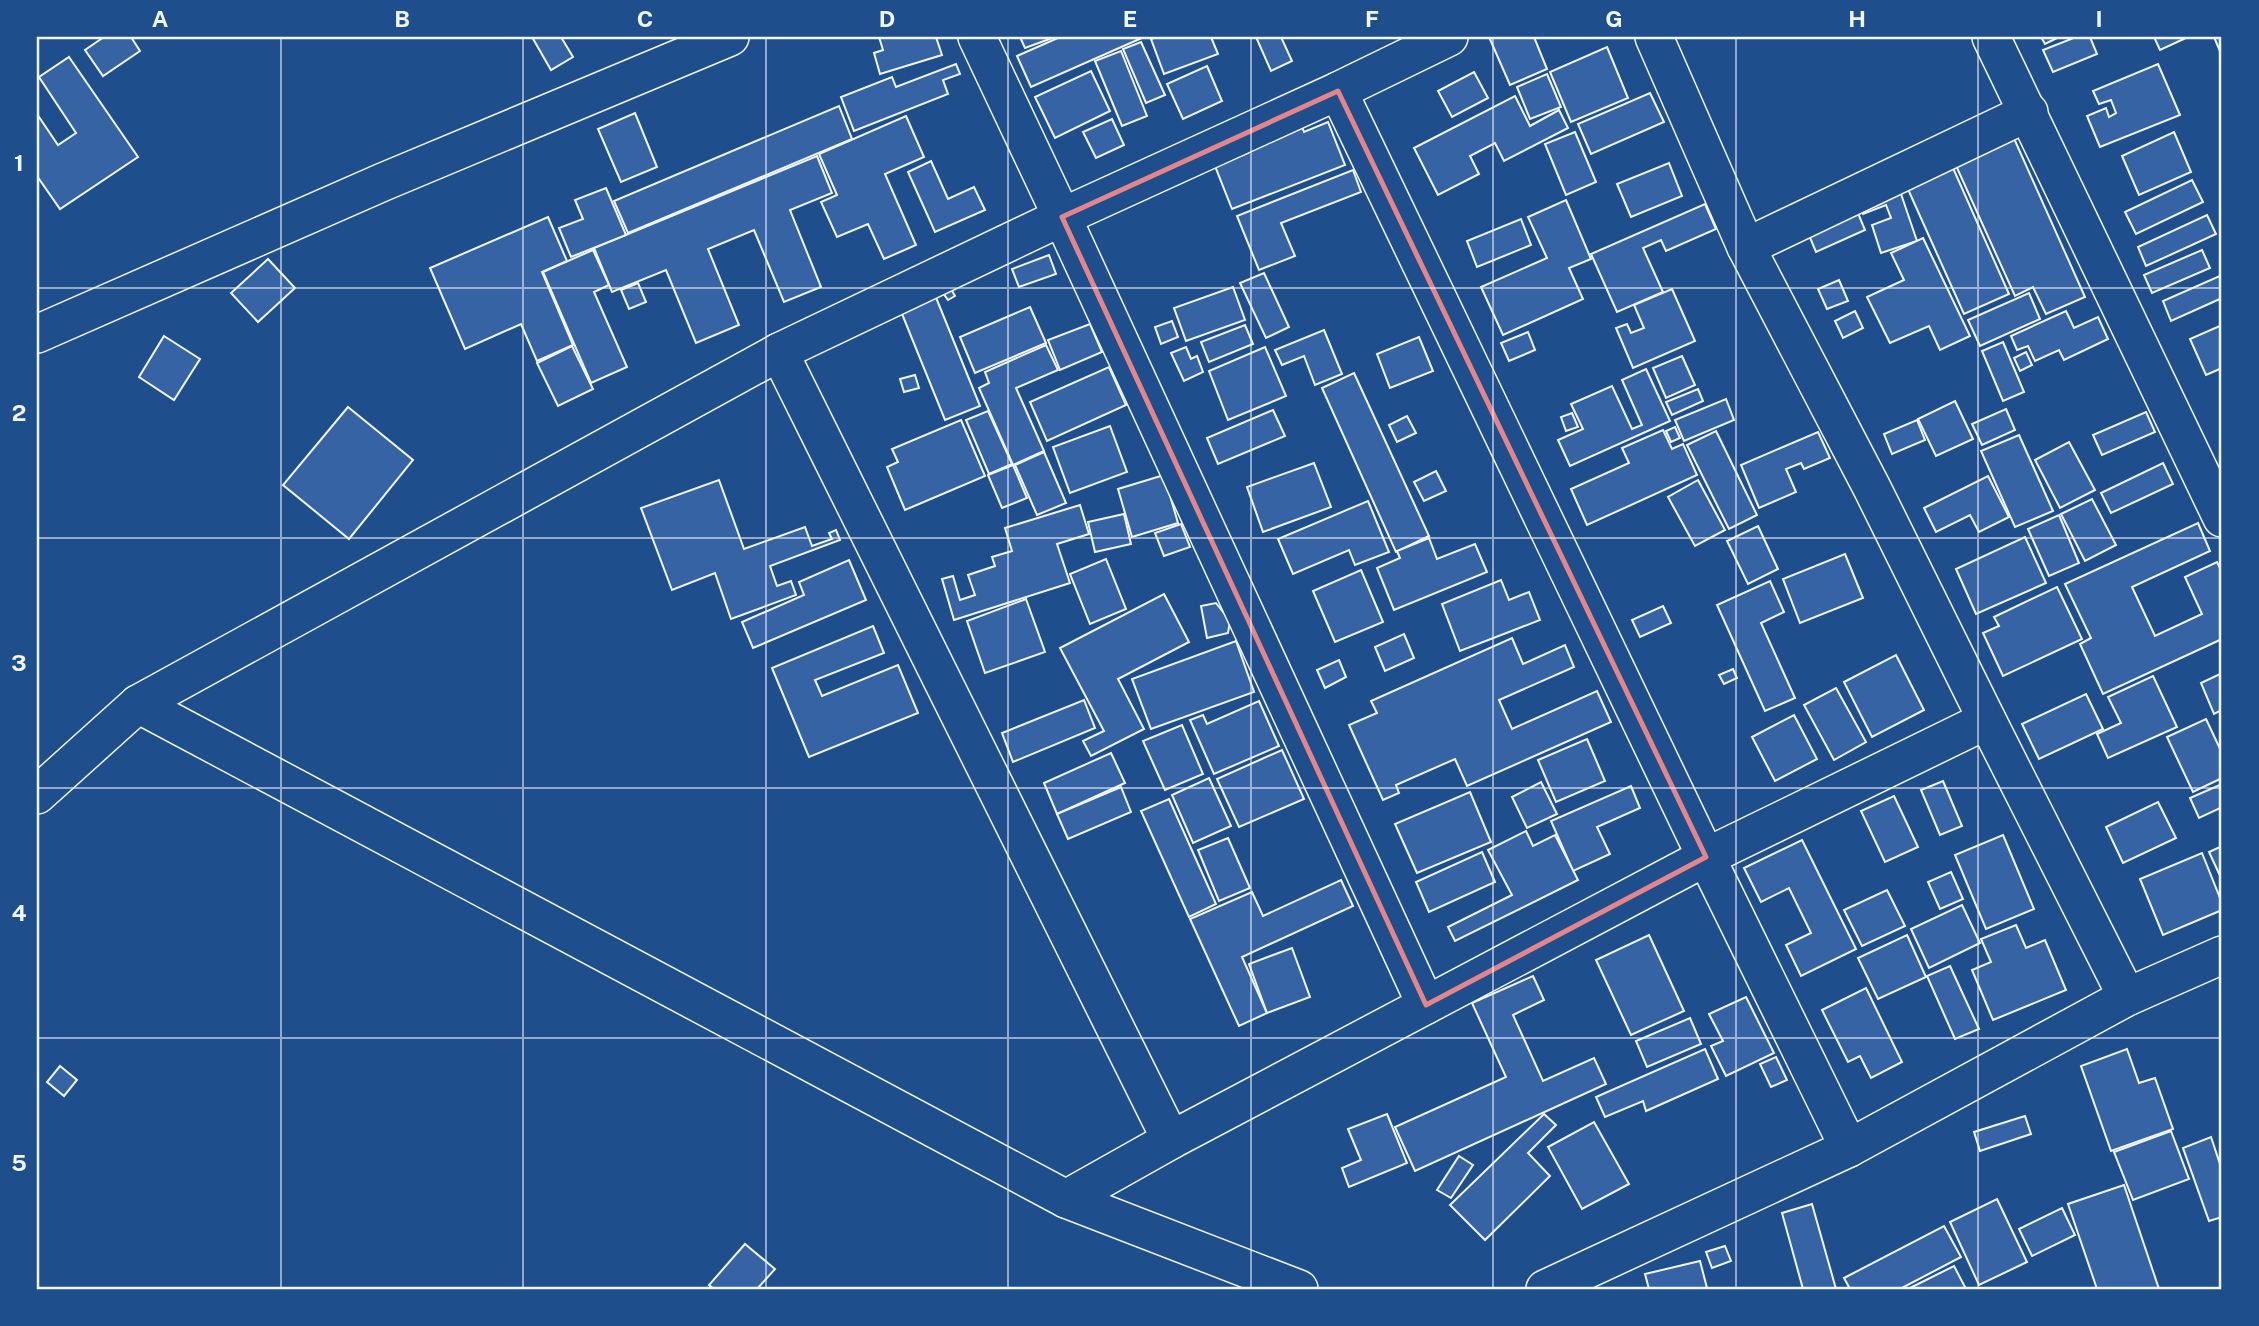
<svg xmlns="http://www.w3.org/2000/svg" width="2259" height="1326" font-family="'Public Sans',sans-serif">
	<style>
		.building { fill: #3563a3; stroke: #f2f6ff; stroke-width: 2 }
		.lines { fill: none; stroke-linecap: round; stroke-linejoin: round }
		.minor-casing { stroke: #f2f6ff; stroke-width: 40 }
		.minor { stroke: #1f4e8c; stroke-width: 37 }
		.marked { fill: none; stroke: #e38589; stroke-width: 5; stroke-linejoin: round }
		.grid { fill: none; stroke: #f2f6ff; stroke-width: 2; stroke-opacity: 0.55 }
		.neatline { fill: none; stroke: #f2f6ff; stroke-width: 2.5 }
		.grid-label { font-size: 23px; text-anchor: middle; font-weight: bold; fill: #f2f6ff }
	</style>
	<rect width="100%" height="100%" fill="#1f4e8c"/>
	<g class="building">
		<polygon points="104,37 131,37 140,51 103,76 85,50"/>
		<polygon points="532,37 561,37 573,57 551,70"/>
		<polygon points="879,37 936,37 942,55 880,74 874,53 883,50"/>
		<polygon points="1020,37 1055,37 1025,48"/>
		<polygon points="1060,37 1144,37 1031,87 1017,56"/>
		<polygon points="1157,37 1211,37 1218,54 1164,74 1151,39"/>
		<polygon points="1256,37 1281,37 1292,61 1271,71"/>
		<polygon points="1489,37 1534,37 1547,69 1510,85"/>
		<polygon points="2041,37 2059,37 2045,44"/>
		<polygon points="2076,37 2090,37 2097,54 2053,72 2043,50"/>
		<polygon points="2154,37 2188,37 2160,50"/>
		<polygon points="2214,37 2222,37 2222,56"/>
		<polygon points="1141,42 1165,95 1146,103 1123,49"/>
		<polygon points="1607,47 1628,98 1571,122 1550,72"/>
		<polygon points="1121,51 1147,116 1122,126 1095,61"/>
		<polygon points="69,57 138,157 60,209 37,176 37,114 58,145 76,133 39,77"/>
		<polygon points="956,64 960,74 943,80 948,94 854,131 841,97 892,77 896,87"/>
		<polygon points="2158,64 2180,115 2100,147 2087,116 2106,108 2109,117 2116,113 2111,100 2099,104 2093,91"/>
		<polygon points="1207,66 1222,101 1183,119 1167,84"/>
		<polygon points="1091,71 1110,111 1055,138 1035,97"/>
		<polygon points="1474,72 1488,98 1452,117 1438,91"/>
		<polygon points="1547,74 1561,107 1530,119 1517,87"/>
		<polygon points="1650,93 1664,122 1591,154 1578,124"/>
		<polygon points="1515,96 1530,126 1559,110 1568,128 1504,161 1495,143 1470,156 1479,174 1438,195 1414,148"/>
		<polygon points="839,106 852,139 628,233 614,201"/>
		<polygon points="635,113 657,167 621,182 598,129"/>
		<polygon points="906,116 924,157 885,174 916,245 884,259 868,224 837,237 821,202 837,195 819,154"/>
		<polygon points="1298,116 1304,132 1328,122 1345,165 1232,209 1215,166 1248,153 1243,138"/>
		<polygon points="1112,119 1124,145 1096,158 1083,132"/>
		<polygon points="1575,132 1596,182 1566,195 1545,144"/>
		<polygon points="2174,132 2191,172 2139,195 2122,156"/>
		<polygon points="2012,134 2085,297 2046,314 2033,287 2015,296 1953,159"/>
		<polygon points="817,156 832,193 790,210 821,287 784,302 754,230 708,249 739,325 696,343 666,270 612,292 594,248"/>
		<polygon points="931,161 948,199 974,187 985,210 935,232 908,172"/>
		<polygon points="1669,163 1682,196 1631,217 1617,184"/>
		<polygon points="1953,168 2009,294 1964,314 1907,187"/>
		<polygon points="1353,170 1361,192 1281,223 1295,256 1259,270 1237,216"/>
		<polygon points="2192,180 2203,202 2136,234 2125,212"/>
		<polygon points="1898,185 1917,241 1881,253 1872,225 1891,218 1886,205 1863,214 1858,200"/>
		<polygon points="606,188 626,235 571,257 559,228 583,219 575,200"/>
		<polygon points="1566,200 1591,259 1569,268 1583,299 1503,335 1481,287 1547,258 1528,217"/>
		<polygon points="1705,204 1716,229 1666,251 1661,240 1643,248 1663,292 1617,312 1591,254"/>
		<polygon points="1855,206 1865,230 1816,252 1806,228"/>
		<polygon points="2207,215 2216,234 2146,266 2138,247"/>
		<polygon points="548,217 567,261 542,272 573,345 537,361 521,324 465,349 430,268"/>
		<polygon points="1521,219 1531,245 1477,267 1467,241"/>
		<polygon points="1923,238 1970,336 1940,350 1929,326 1890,343 1867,297 1904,280 1891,253"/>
		<polygon points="593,250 609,285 594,292 627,367 591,383 543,272"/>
		<polygon points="2202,250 2210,268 2152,293 2144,275"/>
		<polygon points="1049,255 1056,274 1019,287 1012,269"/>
		<polygon points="268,259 295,288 258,322 231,293"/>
		<polygon points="1264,273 1289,327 1266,338 1240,283"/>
		<polygon points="2222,275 2222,298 2171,321 2163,301"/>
		<polygon points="1839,280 1848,301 1827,309 1818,289"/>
		<polygon points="638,283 646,302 629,309 621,290"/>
		<polygon points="1233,287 1245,320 1186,341 1174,308"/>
		<polygon points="951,289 955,296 948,300 943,293"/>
		<polygon points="1672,289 1695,341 1633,368 1616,328 1627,324 1631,333 1644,328 1634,305"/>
		<polygon points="2029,293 2040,319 1980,346 1968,320"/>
		<polygon points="935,295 980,406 945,420 900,309"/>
		<polygon points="1030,307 1046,343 975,373 960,337"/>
		<polygon points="1855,311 1863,328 1843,338 1835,321"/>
		<polygon points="2066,311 2074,328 2098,317 2108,339 2064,360 2059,350 2035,361 2028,346 2017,350 2011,336"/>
		<polygon points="1172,321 1178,337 1161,344 1155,327"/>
		<polygon points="1090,324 1102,352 1060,370 1048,340"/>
		<polygon points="1245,325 1253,344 1209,362 1201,342"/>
		<polygon points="2222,325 2222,368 2206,375 2190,339"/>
		<polygon points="1324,330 1342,374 1315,385 1304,356 1282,365 1275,350"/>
		<polygon points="1528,332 1535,350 1509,361 1501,343"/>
		<polygon points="164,336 200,359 174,400 139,377"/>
		<polygon points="1419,337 1433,371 1390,388 1377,354"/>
		<polygon points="2003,342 2024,392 2003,401 1982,351"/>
		<polygon points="1046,345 1058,370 1016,388 1044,451 1013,465 979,388 989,383 985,372"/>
		<polygon points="572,346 593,389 558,406 537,363"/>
		<polygon points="1186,347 1191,359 1197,356 1203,372 1184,381 1171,353"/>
		<polygon points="1265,347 1286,396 1228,420 1209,371"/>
		<polygon points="2026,352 2032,365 2020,371 2014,358"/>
		<polygon points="1682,356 1695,385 1666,398 1653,368"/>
		<polygon points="1109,367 1126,405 1047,441 1030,402"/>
		<polygon points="1646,369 1670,421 1570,466 1558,440 1583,429 1571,404 1612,386 1632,429 1642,425 1622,380"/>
		<polygon points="1354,373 1429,536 1396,552 1322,388"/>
		<polygon points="915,375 919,388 904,392 900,379"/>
		<polygon points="1698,389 1703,401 1672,415 1666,402"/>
		<polygon points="1726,399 1734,420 1684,441 1675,420"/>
		<polygon points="1955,401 1973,439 1936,456 1918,419"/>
		<polygon points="348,407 413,460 349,539 283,485"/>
		<polygon points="2006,409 2015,430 1982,445 1972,424"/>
		<polygon points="1273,410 1285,436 1218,464 1207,438"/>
		<polygon points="988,411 1012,464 989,474 966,420"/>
		<polygon points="2146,412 2155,432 2102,455 2093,435"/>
		<polygon points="1572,413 1578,427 1566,431 1561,417"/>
		<polygon points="1407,416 1416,433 1397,442 1389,425"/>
		<polygon points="961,420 985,476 905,510 887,467 898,462 892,449"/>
		<polygon points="1917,420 1925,440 1892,454 1884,434"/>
		<polygon points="1110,426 1127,472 1070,493 1053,447"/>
		<polygon points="1675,427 1680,438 1671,442 1666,431"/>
		<polygon points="1663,430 1672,449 1683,444 1697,475 1587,525 1571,489 1629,463 1622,448"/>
		<polygon points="1716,431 1757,515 1729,529 1687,445"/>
		<polygon points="1818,432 1830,458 1804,469 1801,463 1786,469 1796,492 1759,508 1741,465"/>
		<polygon points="2019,435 2053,511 2015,527 1981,451"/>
		<polygon points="2069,442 2095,490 2060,508 2035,460"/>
		<polygon points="1044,452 1066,503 1037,515 1015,465"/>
		<polygon points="1314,463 1331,507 1263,532 1247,487"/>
		<polygon points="2163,463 2173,484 2111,513 2101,493"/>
		<polygon points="1013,465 1027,498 1002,508 988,475"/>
		<polygon points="1436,471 1446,491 1424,501 1414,482"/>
		<polygon points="1164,475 1178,523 1132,537 1118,489"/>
		<polygon points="1988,476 2009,517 1979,532 1970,515 1936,532 1924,508"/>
		<polygon points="719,480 744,549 805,527 812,546 832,539 829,533 836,530 840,540 770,566 777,586 791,581 796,595 731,619 715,573 672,590 641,508"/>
		<polygon points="1698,480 1725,530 1695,546 1668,497"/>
		<polygon points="2092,499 2116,545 2085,561 2061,514"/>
		<polygon points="1368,501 1389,552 1355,565 1349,550 1293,574 1278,539"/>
		<polygon points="1080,505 1089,534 1057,544 1070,583 954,620 942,579 953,576 960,600 975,595 968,575 995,566 992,557 1012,551 1005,528"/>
		<polygon points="1124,514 1131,544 1095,552 1088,522"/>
		<polygon points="2059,515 2079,563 2049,576 2028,529"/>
		<polygon points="2198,523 2210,551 2132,587 2155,636 2202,614 2185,577 2217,562 2222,572 2222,639 2103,694 2080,644 2091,638 2065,584"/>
		<polygon points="1181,524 1190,547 1164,556 1155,533"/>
		<polygon points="1758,526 1778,569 1748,584 1727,541"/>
		<polygon points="2025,537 2046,583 1976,614 1956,569"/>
		<polygon points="1429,538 1437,559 1475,544 1487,572 1394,610 1377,568 1400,558 1397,551"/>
		<polygon points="1845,554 1863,598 1800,623 1783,579"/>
		<polygon points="1106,559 1126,609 1090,624 1070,574"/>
		<polygon points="849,560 866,600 753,648 742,622 804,595 799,582"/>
		<polygon points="1361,570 1383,622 1335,642 1313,591"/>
		<polygon points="1501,580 1509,600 1529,592 1540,620 1460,651 1442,604"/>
		<polygon points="1770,581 1784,612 1761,623 1795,698 1765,711 1717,605"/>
		<polygon points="2057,587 2082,639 2003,676 1983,633 1999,626 1994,617"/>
		<polygon points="1164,594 1189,642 1118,679 1144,729 1091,756 1083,741 1104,731 1060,648"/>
		<polygon points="1026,599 1045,652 985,673 967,621"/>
		<polygon points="1216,603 1230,621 1228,633 1207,638 1201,606"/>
		<polygon points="1663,606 1671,623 1640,637 1632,620"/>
		<polygon points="873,626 884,653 815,680 822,696 898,665 918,713 809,757 772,668"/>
		<polygon points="1404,634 1414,658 1385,671 1375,647"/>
		<polygon points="1512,638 1523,664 1565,645 1574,667 1499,700 1512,729 1597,691 1611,722 1467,786 1455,759 1396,785 1399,793 1383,800 1349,725 1377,713 1371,701"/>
		<polygon points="1236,641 1254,692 1151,729 1132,679"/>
		<polygon points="1896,655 1924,710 1872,737 1844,682"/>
		<polygon points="1339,660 1346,677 1325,688 1317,670"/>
		<polygon points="1733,669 1737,678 1724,684 1719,675"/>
		<polygon points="2222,673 2222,710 2214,714 2201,683"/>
		<polygon points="2153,676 2177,727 2108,758 2097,734 2121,723 2108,697"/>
		<polygon points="1836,688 1866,742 1834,760 1804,705"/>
		<polygon points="2086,694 2103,729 2039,759 2022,724"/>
		<polygon points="1084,700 1095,728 1013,762 1002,733"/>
		<polygon points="1259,701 1279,746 1214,774 1190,720 1203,715 1207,724"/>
		<polygon points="1794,715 1817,759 1775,781 1752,737"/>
		<polygon points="2206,719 2222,753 2222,778 2193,792 2167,737"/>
		<polygon points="1182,725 1203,774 1165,790 1143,741"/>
		<polygon points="1587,739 1605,781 1556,802 1538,760"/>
		<polygon points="1282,750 1304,799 1239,827 1217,779"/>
		<polygon points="1111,753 1125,783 1057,814 1044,783"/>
		<polygon points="1209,778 1231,826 1193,843 1172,795"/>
		<polygon points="1943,781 1962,826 1940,835 1921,790"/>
		<polygon points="1541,782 1557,814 1527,828 1512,797"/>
		<polygon points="2222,784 2222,813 2220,808 2199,818 2190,798"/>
		<polygon points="1631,786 1640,808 1597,827 1610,854 1573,871 1551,821"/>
		<polygon points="1121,787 1131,812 1068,839 1057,814"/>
		<polygon points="1470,792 1491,842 1417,873 1395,824"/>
		<polygon points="1894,796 1918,847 1885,862 1861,811"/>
		<polygon points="1169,799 1216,904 1189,917 1141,811"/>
		<polygon points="2158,802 2176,838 2123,863 2106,827"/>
		<polygon points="1526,831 1533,846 1555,835 1578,880 1455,941 1448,927 1512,895 1488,850"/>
		<polygon points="2003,835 2034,909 1986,929 1955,855"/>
		<polygon points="1228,838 1250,888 1219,901 1198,850"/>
		<polygon points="1802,840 1856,949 1801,976 1786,945 1811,933 1789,888 1761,902 1744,868"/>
		<polygon points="2222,846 2222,880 2209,852"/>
		<polygon points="1482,852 1495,882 1429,912 1416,882"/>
		<polygon points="2202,853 2222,903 2222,910 2163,935 2140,879"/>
		<polygon points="1951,872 1963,899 1940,909 1928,882"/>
		<polygon points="1341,880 1353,906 1242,957 1267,1013 1239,1026 1190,919 1252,892 1263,916"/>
		<polygon points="1887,890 1905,926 1862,946 1844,910"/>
		<polygon points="1962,905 1980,943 1929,968 1911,929"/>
		<polygon points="2016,925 2026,948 2045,940 2066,990 1993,1020 1972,970 1991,962 1981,939"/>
		<polygon points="1649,935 1684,1011 1631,1035 1596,960"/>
		<polygon points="1907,935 1926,977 1878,999 1858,958"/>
		<polygon points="1292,948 1310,997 1267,1013 1249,964"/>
		<polygon points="1950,966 1979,1029 1955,1039 1927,976"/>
		<polygon points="1533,976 1544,1000 1513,1015 1543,1081 1594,1058 1606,1084 1415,1171 1395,1127 1506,1077 1472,1003"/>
		<polygon points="1866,988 1902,1062 1871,1078 1860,1056 1848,1062 1822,1010"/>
		<polygon points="1746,997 1774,1053 1726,1076 1711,1046 1723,1041 1709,1014"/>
		<polygon points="1690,1018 1701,1044 1647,1067 1636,1041"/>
		<polygon points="1705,1049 1718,1079 1646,1111 1643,1101 1605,1117 1596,1097"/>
		<polygon points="2127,1049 2139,1083 2155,1078 2173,1129 2111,1151 2081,1066"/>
		<polygon points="1776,1057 1787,1080 1771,1087 1760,1064"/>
		<polygon points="60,1066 77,1080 64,1096 47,1082"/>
		<polygon points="1387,1114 1407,1163 1349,1187 1342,1168 1361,1160 1348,1129"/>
		<polygon points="1544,1114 1556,1125 1528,1153 1550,1176 1485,1240 1450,1205"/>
		<polygon points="2025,1116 2031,1134 1980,1151 1974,1132"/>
		<polygon points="1594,1122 1629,1184 1582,1209 1548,1147"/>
		<polygon points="2171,1131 2189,1179 2133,1200 2114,1152"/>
		<polygon points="2211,1137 2220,1164 2222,1163 2222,1217 2209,1221 2183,1148"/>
		<polygon points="1459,1156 1473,1165 1451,1198 1437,1190"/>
		<polygon points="2124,1185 2159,1289 2097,1289 2068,1204"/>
		<polygon points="1997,1199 2027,1262 1979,1285 1950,1222"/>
		<polygon points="1812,1204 1836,1289 1803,1289 1782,1213"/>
		<polygon points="2062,1208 2075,1235 2032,1256 2019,1229"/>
		<polygon points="1944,1226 1961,1257 1900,1289 1850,1289 1844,1278"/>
		<polygon points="745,1244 775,1269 757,1289 714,1289 709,1285"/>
		<polygon points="1725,1246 1731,1261 1712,1268 1706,1252"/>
		<polygon points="1700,1261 1707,1288 1649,1289 1645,1274"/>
		<polygon points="1954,1266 1966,1289 1908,1289"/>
	</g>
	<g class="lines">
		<defs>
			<g id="minor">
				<polyline points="977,37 1062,217 1426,1005"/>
				<polyline points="1654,37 1746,247 1872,488 1987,720 2127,997"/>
				<polyline points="1991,37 2222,518"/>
				<polyline points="1338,91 1706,857 1849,1148"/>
				<polyline points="1746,247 2029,112"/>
				<polyline points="37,334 383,182 730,37"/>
				<polyline points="779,352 1171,1140"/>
				<polyline points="138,704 1066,1199 1299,1289"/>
				<polyline points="37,795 138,704 779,352 1062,217 1338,91 1449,37"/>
				<polyline points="1066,1199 1171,1140 1706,857 1987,720"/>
				<polyline points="1545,1289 1849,1148 2127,997 2222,955"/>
			</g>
		</defs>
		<use href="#minor" class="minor-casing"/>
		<use href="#minor" class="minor"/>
	</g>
	<path class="marked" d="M1338,91L1706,857L1426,1005L1062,217Z"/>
	<path class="grid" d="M281,37V1289M523,37V1289M766,37V1289M1008,37V1289M1251,37V1289M1493,37V1289M1736,37V1289M1978,37V1289M37,288H2222M37,538H2222M37,788H2222M37,1038H2222"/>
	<rect width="2259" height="1326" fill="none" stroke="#1f4e8c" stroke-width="77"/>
	<rect x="38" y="38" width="2182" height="1250" class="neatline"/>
	<g class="grid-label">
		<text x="160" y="27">A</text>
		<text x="402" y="27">B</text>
		<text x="645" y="27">C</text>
		<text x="887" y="27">D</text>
		<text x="1130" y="27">E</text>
		<text x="1372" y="27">F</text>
		<text x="1614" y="27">G</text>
		<text x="1857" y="27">H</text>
		<text x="2099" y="27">I</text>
		<text x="19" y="171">1</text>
		<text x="19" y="421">2</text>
		<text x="19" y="671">3</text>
		<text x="19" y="921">4</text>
		<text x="19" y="1171">5</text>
	</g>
</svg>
